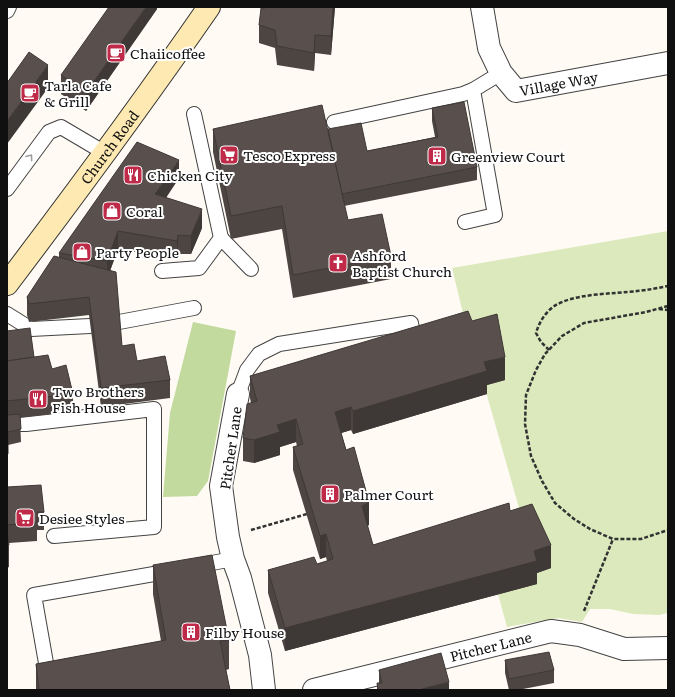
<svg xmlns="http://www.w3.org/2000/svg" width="675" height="697" font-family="Literata,serif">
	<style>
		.green { fill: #dbe9bd }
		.forest { fill: #c2da9d }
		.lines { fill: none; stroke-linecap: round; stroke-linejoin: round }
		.lane-casing { stroke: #434343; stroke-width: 16 }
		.street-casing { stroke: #434343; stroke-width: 24 }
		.secondary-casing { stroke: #323232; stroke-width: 24 }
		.path { stroke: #323232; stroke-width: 2.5; stroke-dasharray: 4 2; stroke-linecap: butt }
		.lane { stroke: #fff; stroke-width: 14 }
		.street { stroke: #fff; stroke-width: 22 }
		.secondary { stroke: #fde9b1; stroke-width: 22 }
		.wall { fill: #4d4542 }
		.shaded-wall { fill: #3e3836 }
		.building { fill: #59504d; stroke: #3e3836 }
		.oneway { stroke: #9f9f9f }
		.labels { text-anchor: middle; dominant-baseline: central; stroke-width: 4; stroke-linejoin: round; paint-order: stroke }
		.poi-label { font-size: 14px; fill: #101010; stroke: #fff; text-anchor: start }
		.street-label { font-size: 14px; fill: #101010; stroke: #fff }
	</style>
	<rect width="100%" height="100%" fill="#fffbf4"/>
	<polygon class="green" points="668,231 668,613 659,615 633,614 610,609 590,609 582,622 558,618 507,627 498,594 537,583 525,529 484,385 468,334 452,268"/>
	<polygon class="forest" points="193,322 236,331 208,481 197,496 163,497 170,413"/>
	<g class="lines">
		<defs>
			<g id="lane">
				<polyline points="7,11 9,7"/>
				<polyline points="334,122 463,94 473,90"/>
				<polyline points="7,189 49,132 61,127 105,153"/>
				<polyline points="465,222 495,215 473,90 501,73"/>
				<polyline points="221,238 251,269"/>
				<polyline points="162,271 199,268 221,238 194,114"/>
				<polyline points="7,314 31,329 90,326"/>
				<polyline points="119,322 194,308"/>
				<polyline points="238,394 247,370 259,354 279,344 411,323 415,344"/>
				<polyline points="7,424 26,424 154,409 154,527 54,536"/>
				<polyline points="196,566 233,559"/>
				<polyline points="49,680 34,595 171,571"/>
			</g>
			<g id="street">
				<path id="s1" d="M482,7L489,48L501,73L516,91L668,63"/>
				<polyline points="238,394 221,486 228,537 233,559 240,578 260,655 264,690"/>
				<path id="s2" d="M314,690L551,631L580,635L624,649L668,648"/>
			</g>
			<g id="secondary">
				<path id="s3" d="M7,284C76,193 144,101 209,7"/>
			</g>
		</defs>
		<use href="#lane" class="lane-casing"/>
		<use href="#street" class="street-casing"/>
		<use href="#secondary" class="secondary-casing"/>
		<g class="path">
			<polyline points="668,306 646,312 584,323 562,336 545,354 536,370 526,395 525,424 531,456 542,481 555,503 574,519 590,529 613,539 641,539 668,530"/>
			<polyline points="659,309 668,310"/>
			<path d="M549,350L541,342L536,333C539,323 544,314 553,307C572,293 614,294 637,291C648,290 658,288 668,286"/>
			<polyline points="251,530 307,514"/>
			<polyline points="584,611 613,539"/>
		</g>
		<use href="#lane" class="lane"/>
		<use href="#street" class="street"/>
		<use href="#secondary" class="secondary"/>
	</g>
	<g class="wall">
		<polygon points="157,7 157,9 86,111 61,94 61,75"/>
		<polygon points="265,7 335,7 331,55 315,53 314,71 277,65 275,48 259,43 259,25"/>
		<polygon points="432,108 477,167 477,180 344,206 348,220 391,256 391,279 293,298 282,229 231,239 213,152 213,129 328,134 328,129 367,151 435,137 432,121"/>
		<polygon points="179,178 166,198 202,228 191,254 178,254 177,259 118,249 110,271 122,346 137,361 170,380 170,398 101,407 89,315 29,322 27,315 27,297 59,257 59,253"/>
		<polygon points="472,321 505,380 487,385 487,394 353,434 351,430 341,433 369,525 367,526 373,545 510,511 551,568 537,573 537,584 285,651 268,593 268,570 317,564 327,561 326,557 320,559 293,470 293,447 297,446 296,442 280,447 280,455 254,463 243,461 243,438 251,403 250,398 250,376"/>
		<polygon points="7,331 34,357 52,369 73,394 73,412 20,418 21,442 8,445 8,467 7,467"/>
		<polygon points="7,487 44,512 44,530 37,530 37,541 9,543 9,567 7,568"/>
		<polygon points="153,565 229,640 229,669 226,670 230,690 36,690 36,664 161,641 153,594"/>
		<polygon points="505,660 554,670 554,683 518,690 509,690 505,673"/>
		<polygon points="379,670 449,690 377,690 377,683 379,683"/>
	</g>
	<g class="shaded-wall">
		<polygon points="146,7 157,7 157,9 86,111 86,93"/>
		<polygon points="333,7 335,7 331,55 331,36"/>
		<polygon points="315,35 315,53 314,71 314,53"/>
		<polygon points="48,65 48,88 7,144 7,121"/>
		<polygon points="179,160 179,178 155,213 155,194"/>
		<polygon points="202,209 202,228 191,254 191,236"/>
		<polygon points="118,231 118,249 107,279 107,261"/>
		<polygon points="178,235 178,254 177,259 177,241"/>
		<polygon points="505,357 505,380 487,385 487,394 353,434 353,411 484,362"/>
		<polygon points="351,407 351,430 335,435 335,412"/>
		<polygon points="296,419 296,442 280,447 280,455 254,463 254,440 277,425"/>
		<polygon points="369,502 369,525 362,528 362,506"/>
		<polygon points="326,534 326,557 320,559 320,536"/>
		<polygon points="551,545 551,568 537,573 537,584 285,651 285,628"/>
		<polygon points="449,682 449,690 422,690 422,689"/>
	</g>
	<g class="building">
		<polygon points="109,7 146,7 86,93 61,75"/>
		<polygon points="265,7 333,7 331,36 315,35 314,53 277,46 275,30 259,25 261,8 265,8"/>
		<polygon points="29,52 48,65 7,121 7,83"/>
		<polygon points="464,102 477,167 342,194 328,129 361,123 367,151 438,137 432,108"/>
		<polygon points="322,105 348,220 382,214 391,256 293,275 282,206 231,216 213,129"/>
		<polygon points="137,142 179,160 155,194 202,209 191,236 178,235 177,241 118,231 107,261 59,253"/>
		<polygon points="54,256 116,272 122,346 134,344 137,361 165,356 170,380 101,388 89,297 29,304 27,297"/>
		<polygon points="468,311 472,321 497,314 505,357 484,362 487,371 353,411 351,407 335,412 346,450 354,447 369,502 362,506 373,545 509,503 510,511 532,504 551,545 534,551 537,561 285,628 268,570 314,557 317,564 333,559 326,534 320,536 293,447 303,444 296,419 277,425 280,432 254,440 243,438 247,404 257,401 250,376"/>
		<polygon points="30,328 34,357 7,361 7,331"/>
		<polygon points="48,355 52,369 66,365 73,394 7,401 7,361"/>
		<polygon points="20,414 21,429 8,432 8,454 7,454 7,415"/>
		<polygon points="41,485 44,512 37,512 37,522 7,525 7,487"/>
		<polygon points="7,530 9,545 7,545"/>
		<polygon points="212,555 229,640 220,641 230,690 39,690 36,664 166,640 153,565"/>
		<polygon points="549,652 554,670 509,679 505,660"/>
		<polygon points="441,653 449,682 422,689 422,690 378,690 377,683 382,683 379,670"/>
	</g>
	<defs><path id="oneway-chevron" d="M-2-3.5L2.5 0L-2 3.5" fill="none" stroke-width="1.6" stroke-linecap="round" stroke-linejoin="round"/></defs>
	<use class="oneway" href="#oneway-chevron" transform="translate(30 157) rotate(-54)"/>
	<defs>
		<symbol id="cafe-square" viewBox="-11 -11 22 22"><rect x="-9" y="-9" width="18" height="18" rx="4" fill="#bf2a48" stroke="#fff"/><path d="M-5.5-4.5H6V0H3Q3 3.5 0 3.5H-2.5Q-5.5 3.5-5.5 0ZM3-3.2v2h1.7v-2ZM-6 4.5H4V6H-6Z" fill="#fff"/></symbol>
		<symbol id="supermarket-square" viewBox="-11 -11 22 22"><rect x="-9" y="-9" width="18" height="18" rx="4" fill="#bf2a48" stroke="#fff"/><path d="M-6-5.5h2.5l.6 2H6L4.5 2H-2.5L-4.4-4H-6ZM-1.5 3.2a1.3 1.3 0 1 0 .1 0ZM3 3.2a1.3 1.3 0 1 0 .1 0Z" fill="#fff"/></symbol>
		<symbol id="building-square" viewBox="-11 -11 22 22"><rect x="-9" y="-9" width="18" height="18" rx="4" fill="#bf2a48" stroke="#fff"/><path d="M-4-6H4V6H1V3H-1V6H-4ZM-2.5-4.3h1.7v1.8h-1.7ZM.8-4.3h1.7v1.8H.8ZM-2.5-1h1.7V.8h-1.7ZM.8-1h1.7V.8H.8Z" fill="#fff"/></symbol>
		<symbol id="restaurant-square" viewBox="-11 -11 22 22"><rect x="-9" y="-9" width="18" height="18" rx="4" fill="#bf2a48" stroke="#fff"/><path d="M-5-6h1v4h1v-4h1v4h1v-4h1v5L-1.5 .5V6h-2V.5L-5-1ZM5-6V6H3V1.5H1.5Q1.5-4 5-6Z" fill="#fff"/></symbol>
		<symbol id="shop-square" viewBox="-11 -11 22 22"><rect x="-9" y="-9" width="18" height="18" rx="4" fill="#bf2a48" stroke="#fff"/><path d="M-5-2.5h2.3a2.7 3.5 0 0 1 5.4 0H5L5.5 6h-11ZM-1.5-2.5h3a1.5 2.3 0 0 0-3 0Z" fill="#fff"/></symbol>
		<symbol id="church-square" viewBox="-11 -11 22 22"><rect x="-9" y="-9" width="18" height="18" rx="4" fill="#bf2a48" stroke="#fff"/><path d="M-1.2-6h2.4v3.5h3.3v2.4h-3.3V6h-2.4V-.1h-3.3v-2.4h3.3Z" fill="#fff"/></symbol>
	</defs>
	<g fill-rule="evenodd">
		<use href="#cafe-square" x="105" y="42" width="22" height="22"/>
		<use href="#cafe-square" x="19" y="82" width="22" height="22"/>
		<use href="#supermarket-square" x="218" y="144" width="22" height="22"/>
		<use href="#building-square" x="426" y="145" width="22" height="22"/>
		<use href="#restaurant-square" x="122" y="164" width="22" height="22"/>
		<use href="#shop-square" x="101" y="200" width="22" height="22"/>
		<use href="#shop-square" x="71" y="241" width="22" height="22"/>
		<use href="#church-square" x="327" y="252" width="22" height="22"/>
		<use href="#restaurant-square" x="27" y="388" width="22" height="22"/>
		<use href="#building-square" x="319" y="483" width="22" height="22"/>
		<use href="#supermarket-square" x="14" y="507" width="22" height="22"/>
		<use href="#building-square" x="180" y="621" width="22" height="22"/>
	</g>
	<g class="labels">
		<g class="poi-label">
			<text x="130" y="53">Chaiicoffee</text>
			<text x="44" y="85">Tarla Cafe<tspan x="44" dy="16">&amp; Grill</tspan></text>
			<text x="243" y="155">Tesco Express</text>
			<text x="451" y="156">Greenview Court</text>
			<text x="147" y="175">Chicken City</text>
			<text x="126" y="211">Coral</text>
			<text x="96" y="252">Party People</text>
			<text x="352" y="255">Ashford<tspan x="352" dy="16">Baptist Church</tspan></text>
			<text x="52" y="391">Two Brothers<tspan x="52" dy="16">Fish House</tspan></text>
			<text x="344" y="494">Palmer Court</text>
			<text x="39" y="518">Desiee Styles</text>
			<text x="205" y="632">Filby House</text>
		</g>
		<g class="street-label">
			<text stroke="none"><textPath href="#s1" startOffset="136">Village Way</textPath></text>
			<text stroke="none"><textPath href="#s3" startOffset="171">Church Road</textPath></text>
			<text transform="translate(230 448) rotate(-82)">Pitcher Lane</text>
			<text stroke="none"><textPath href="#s2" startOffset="182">Pitcher Lane</textPath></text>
		</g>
	</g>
	<rect width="675" height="697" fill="none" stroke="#101010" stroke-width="16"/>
</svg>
